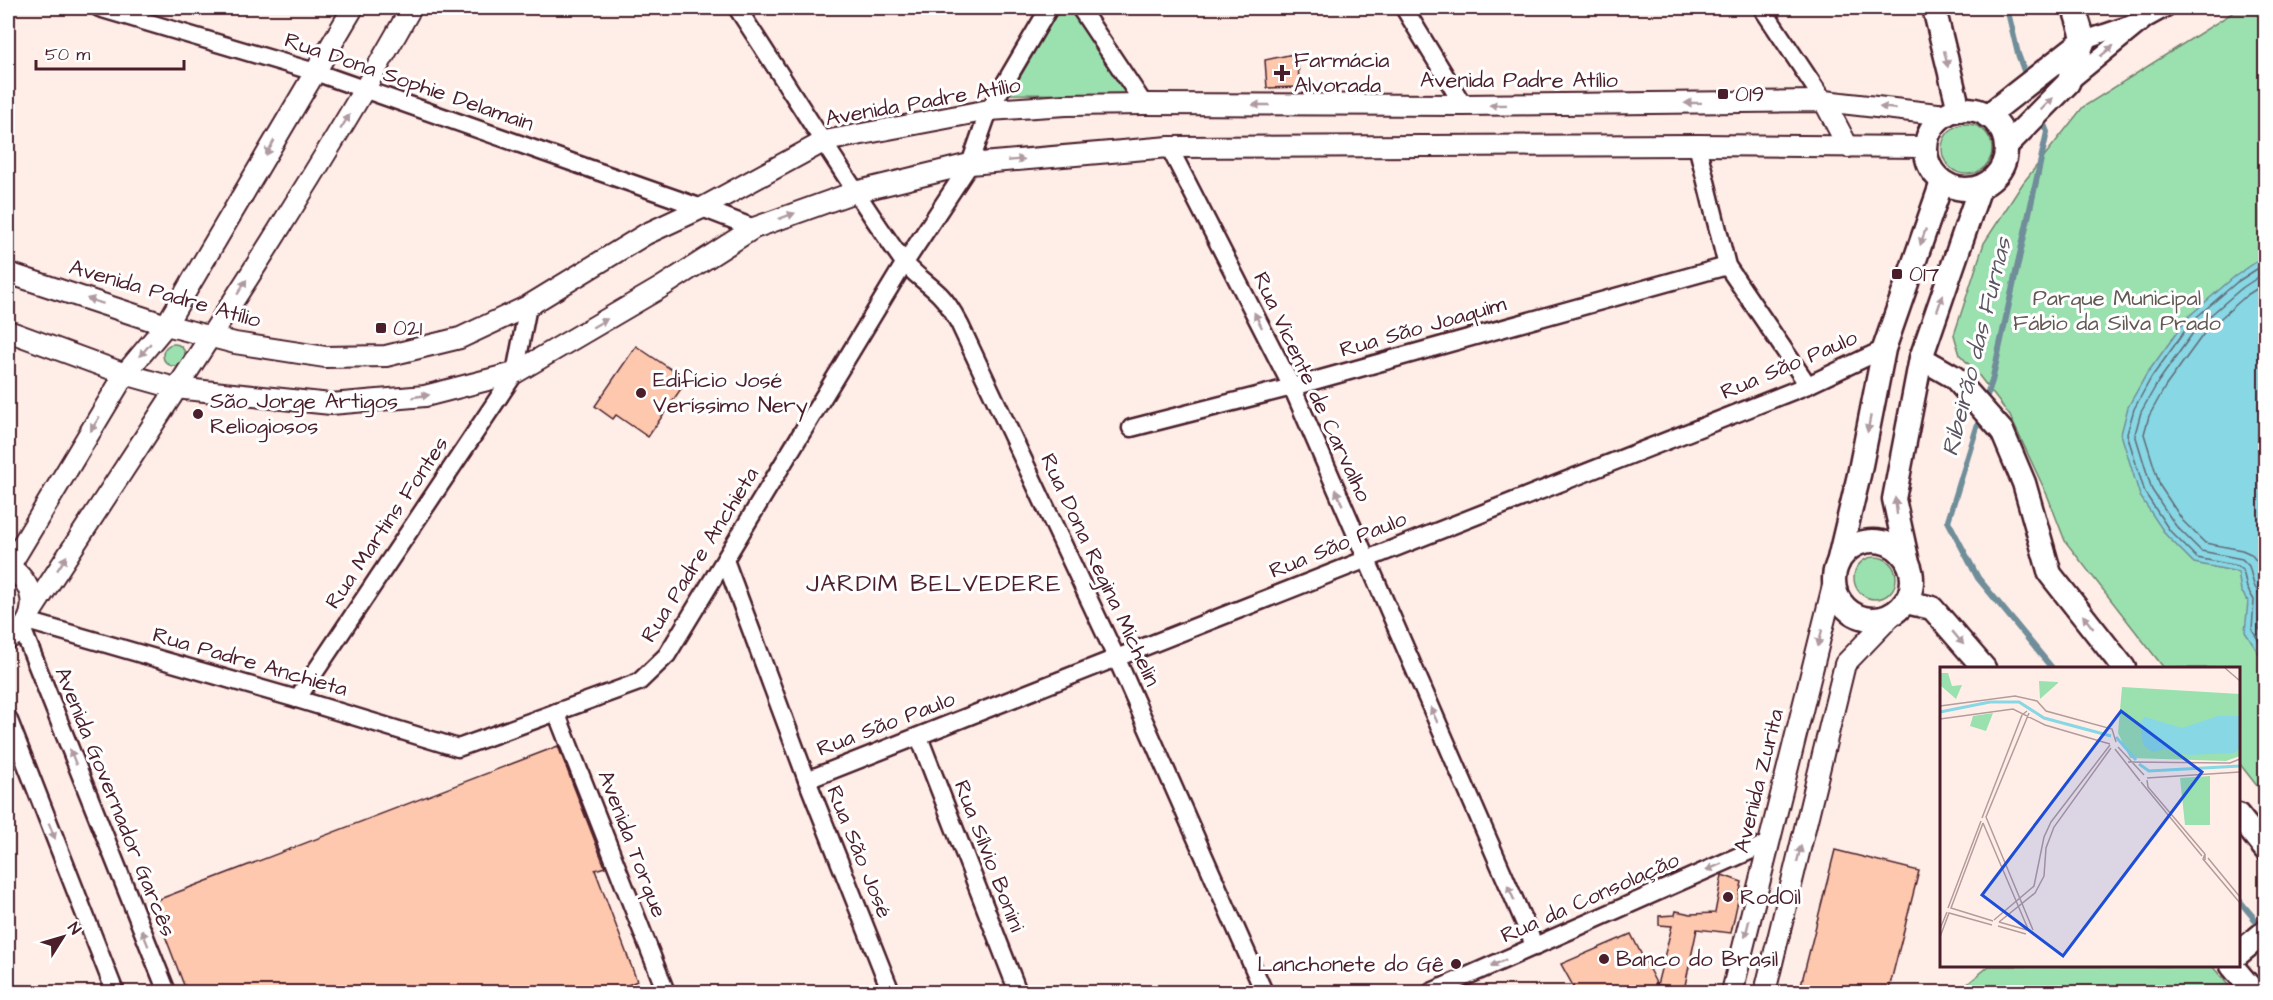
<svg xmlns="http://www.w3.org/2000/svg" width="2273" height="1000" font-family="'Architects Daughter',sans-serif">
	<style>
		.green { fill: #9be1af; stroke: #72806d; stroke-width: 1.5 }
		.water { fill: #87d7e4; stroke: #6f8d9a; stroke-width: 1.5 }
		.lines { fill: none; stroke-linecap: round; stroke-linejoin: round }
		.shore { stroke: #626975; stroke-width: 1.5 }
		.stream { stroke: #6f8d9a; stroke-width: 6 }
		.building { fill: #fdc8ae; stroke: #4a1f2b; stroke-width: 1.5 }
		.minor-casing { stroke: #4a1f2b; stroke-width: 21 }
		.tertiary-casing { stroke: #4a1f2b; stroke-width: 24 }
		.secondary-casing { stroke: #4a1f2b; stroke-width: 27 }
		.minor { stroke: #fff; stroke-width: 16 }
		.tertiary { stroke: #fff; stroke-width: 20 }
		.secondary { stroke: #fff; stroke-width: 22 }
		.oneway { fill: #ae9aa0 }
		.poi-dot { fill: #4a1f2b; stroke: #fff; stroke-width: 2 }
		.labels { text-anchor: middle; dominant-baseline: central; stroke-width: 6; stroke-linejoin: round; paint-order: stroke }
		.poi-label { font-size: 22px; fill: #4a1f2b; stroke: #fff; text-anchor: start }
		.street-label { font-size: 22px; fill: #4a1f2b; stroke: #fff }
		.park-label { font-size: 22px; fill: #625953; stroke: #fff }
		.water-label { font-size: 24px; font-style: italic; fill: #5c5662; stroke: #fff }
		.neighbourhood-label { font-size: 24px; letter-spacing: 1.5px; fill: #4a1f2b; stroke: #fff }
		.inset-river { fill: none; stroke: #87d7e4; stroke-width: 3 }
		.inset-road { fill: none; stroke: #b69b9c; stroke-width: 1.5 }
		.view { fill: #1d4ed8; fill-opacity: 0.15; stroke: #1d4ed8; stroke-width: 3 }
		.inset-edge { fill: none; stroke: #4a1f2b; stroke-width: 3 }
	</style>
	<rect width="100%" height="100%" fill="#feeee7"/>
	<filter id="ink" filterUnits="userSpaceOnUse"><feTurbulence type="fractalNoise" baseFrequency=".0167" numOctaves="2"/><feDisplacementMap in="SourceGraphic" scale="12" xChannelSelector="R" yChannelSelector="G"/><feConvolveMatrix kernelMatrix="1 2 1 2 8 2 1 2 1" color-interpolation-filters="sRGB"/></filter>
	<g filter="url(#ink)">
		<g class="green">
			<polygon points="1060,8 1071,8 1128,95 1010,94"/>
			<polygon points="2240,8 2265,8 2265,796 2239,763 2238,668 2164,668 2065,541 2048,497 2010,416 1977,373 1960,355 1954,335 1984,243 2023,183 2083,107"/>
			<circle cx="1967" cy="149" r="25"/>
			<circle cx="174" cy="355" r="11"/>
			<circle cx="1875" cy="578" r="21"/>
			<polygon points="1989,966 2212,966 2234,992 1958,992"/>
		</g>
		<polygon class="water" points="2265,256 2265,663 2245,632 2248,601 2241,591 2238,572 2194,563 2166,535 2140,496 2121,434 2128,407 2146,375 2188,317 2234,277"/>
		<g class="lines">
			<g class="shore">
				<polyline points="2266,263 2237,282 2192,321 2151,378 2134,409 2127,434 2145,493 2170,531 2197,558 2238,566 2243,570 2247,588 2254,600 2252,630 2266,652"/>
				<polyline points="2266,272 2242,288 2198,326 2158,382 2141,412 2135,434 2152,490 2176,526 2201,551 2242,559 2249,566 2254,585 2261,598 2259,628 2266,638"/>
				<polyline points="2266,283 2247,295 2205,332 2165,387 2149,416 2144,434 2160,486 2183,521 2205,543 2242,550 2251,554 2258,563 2266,587"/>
			</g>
			<g class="stream">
				<polyline points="2007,8 2018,54 2027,79"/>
				<polyline points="1984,404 1992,381 2047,132 2041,117"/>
				<polyline points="1981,414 1948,521 1978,578 2052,668"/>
				<polyline points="2238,899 2263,929"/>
			</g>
		</g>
		<g class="building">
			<polygon points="1298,53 1299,87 1267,88 1265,60"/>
			<polygon points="636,346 687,380 648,437 616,415 613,419 595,406"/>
			<polygon points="558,746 605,867 595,870 637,981 610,993 187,993 152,902"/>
			<polygon points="1835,850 1919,871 1888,993 1799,993"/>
			<polygon points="1722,875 1742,882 1731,933 1697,929 1684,990 1655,984 1658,993 1577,993 1561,964 1631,934 1657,985 1672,926 1659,925 1659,916 1675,915 1676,911 1691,914 1715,913"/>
		</g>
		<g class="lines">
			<defs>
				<g id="minor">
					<polyline points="99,8 315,72 702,208 754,228"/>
					<path d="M737,8C792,91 843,176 900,257C910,272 927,282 940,295C949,304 954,314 960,325L1116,657L1264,992"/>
					<polyline points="1080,8 1144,104"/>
					<polyline points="1404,8 1463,105"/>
					<polyline points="1762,8 1824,101"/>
					<polyline points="2084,40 2134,23"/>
					<polyline points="2069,82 2146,19 2166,8"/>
					<polyline points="1697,145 1727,266 1808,385"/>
					<polyline points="1169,147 1292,387 1535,947"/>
					<polyline points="1131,428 1292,387 1727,266"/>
					<polyline points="725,560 807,780 891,992"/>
					<polyline points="27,621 297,699 458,748 639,682 667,655 904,264 970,164 989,110 1049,8"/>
					<polyline points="22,628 167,992"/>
					<polyline points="297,699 515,373 528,306"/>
					<polyline points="556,712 666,992"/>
					<polyline points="8,718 115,992"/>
					<polyline points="919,737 1018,992"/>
					<polyline points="807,780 1808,385 1884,349"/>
					<polyline points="1431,992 1768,843"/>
				</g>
				<g id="tertiary">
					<polyline points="1824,101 1848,147"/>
					<polyline points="8,273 166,325 235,343 325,357 386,356 460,338 528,306 646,234 702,208 825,141 989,110 1066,105 1144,104 1463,105 1824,101 1946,115"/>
					<polyline points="8,331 125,374 175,388 331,404 425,396 515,373 660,288 754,228 855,192 970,164 1169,147 1697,145 1926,147"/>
					<path d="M8,566C38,584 41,622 8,639"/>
					<polyline points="9,567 125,374 166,325 353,8"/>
					<path d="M31,612C160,412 295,215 411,8"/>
					<polyline points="1732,992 1834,582"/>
					<polyline points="1765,992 1845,664 1893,614"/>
				</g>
				<g id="secondary">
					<polyline points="1934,8 1959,110"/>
					<circle cx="1966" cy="149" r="40"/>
					<polyline points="1987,116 2084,40"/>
					<polyline points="2006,146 2068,83 2084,40 2074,8"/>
					<polyline points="1921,358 1954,377 2002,431 2024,483 2050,574 2124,668"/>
					<circle cx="1873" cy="580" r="39"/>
					<polyline points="1838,563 1859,475 1884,349 1942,182"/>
					<polyline points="1908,563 1894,499 1921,358 1980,187"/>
					<polyline points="1906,602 1932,608 1984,668"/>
					<polyline points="2238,815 2266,850"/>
					<polyline points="2238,954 2266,931"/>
					<polyline points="2232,966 2254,992"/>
				</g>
			</defs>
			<use href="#minor" class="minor-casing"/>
			<use href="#tertiary" class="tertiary-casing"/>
			<use href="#secondary" class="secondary-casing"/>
			<use href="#minor" class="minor"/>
			<use href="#tertiary" class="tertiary"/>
			<use href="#secondary" class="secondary"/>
		</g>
		<defs><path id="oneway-solid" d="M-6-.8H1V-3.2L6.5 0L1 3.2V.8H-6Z" transform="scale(1.5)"/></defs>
		<g class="oneway">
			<use href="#oneway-solid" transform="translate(2107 51) rotate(-39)"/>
			<use href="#oneway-solid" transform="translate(1946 59) rotate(77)"/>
			<use href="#oneway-solid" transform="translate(1693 103) rotate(179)"/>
			<use href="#oneway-solid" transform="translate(2047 104) rotate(-45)"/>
			<use href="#oneway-solid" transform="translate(1261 105) rotate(-180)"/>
			<use href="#oneway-solid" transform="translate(1498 105) rotate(179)"/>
			<use href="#oneway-solid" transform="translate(1888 108) rotate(-174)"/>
			<use href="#oneway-solid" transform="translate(345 122) rotate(-58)"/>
			<use href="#oneway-solid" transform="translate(270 148) rotate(120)"/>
			<use href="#oneway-solid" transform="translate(1016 160) rotate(-5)"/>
			<use href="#oneway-solid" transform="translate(787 216) rotate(-20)"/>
			<use href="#oneway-solid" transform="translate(1923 237) rotate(109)"/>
			<use href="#oneway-solid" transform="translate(242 287) rotate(-58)"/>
			<use href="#oneway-solid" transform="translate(95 301) rotate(-162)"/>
			<use href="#oneway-solid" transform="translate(1940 303) rotate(-71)"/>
			<use href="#oneway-solid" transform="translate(1258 320) rotate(-117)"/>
			<use href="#oneway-solid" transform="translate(600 323) rotate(-30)"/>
			<use href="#oneway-solid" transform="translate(145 350) rotate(130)"/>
			<use href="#oneway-solid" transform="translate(421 396) rotate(-8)"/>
			<use href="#oneway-solid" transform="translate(95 424) rotate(121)"/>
			<use href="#oneway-solid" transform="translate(1869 424) rotate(101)"/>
			<use href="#oneway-solid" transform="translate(1339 497) rotate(-113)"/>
			<use href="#oneway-solid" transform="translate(1896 506) rotate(-97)"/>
			<use href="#oneway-solid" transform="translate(62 563) rotate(-57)"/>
			<use href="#oneway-solid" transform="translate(2088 622) rotate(-128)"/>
			<use href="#oneway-solid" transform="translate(1820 638) rotate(104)"/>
			<use href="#oneway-solid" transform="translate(1958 638) rotate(50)"/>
			<use href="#oneway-solid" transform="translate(1434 715) rotate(-114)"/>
			<use href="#oneway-solid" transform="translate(73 757) rotate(-112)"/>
			<use href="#oneway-solid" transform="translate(52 831) rotate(68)"/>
			<use href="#oneway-solid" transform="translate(1799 854) rotate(-76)"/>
			<use href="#oneway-solid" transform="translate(1714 867) rotate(156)"/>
			<use href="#oneway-solid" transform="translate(1511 893) rotate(-114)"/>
			<use href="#oneway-solid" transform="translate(1747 929) rotate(104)"/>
			<use href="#oneway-solid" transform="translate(145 938) rotate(-112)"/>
			<use href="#oneway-solid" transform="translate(1498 963) rotate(156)"/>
		</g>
	</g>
	<g class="poi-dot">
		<path d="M1279 64h6v6h6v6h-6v6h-6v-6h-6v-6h6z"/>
		<rect x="1717" y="88" width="12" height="12" rx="3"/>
		<rect x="1891" y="268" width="12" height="12" rx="3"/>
		<rect x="375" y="322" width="12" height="12" rx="3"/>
		<circle cx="641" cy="393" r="6"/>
		<circle cx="198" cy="414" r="6"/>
		<circle cx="1728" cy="897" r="6"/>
		<circle cx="1604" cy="959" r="6"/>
		<circle cx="1456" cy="964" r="6"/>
	</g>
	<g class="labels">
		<g class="poi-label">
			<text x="1294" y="60">Farmácia<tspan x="1294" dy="25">Alvorada</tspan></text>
			<text x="1735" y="94">019</text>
			<text x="1909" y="274">017</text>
			<text x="393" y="328">021</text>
			<text x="653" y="380">Edifício José<tspan x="653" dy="25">Veríssimo Nery</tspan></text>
			<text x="210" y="401">São Jorge Artigos<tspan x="210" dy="25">Reliogiosos</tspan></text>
			<text x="1740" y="897">RodOil</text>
			<text x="1616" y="959">Banco do Brasil</text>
			<text x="1444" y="964" text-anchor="end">Lanchonete do Gê</text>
		</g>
		<g class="street-label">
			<text x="1519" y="80">Avenida Padre Atílio</text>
			<text transform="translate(409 82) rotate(19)">Rua Dona Sophie Delamain</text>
			<text transform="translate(923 102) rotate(-10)">Avenida Padre Atílio</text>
			<text transform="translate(165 294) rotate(16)">Avenida Padre Atílio</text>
			<text transform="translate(1423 327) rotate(-16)">Rua São Joaquim</text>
			<text transform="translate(1789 365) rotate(-23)">Rua São Paulo</text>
			<text transform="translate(1312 387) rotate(65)">Rua Vicente de Carvalho</text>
			<text transform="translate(387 523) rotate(-56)">Rua Martins Fontes</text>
			<text transform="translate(1338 545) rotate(-22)">Rua São Paulo</text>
			<text transform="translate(700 555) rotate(-58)">Rua Padre Anchieta</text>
			<text transform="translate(1100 570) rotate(65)">Rua Dona Regina Michelin</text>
			<text transform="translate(250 662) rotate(16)">Rua Padre Anchieta</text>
			<text transform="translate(886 724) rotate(-21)">Rua São Paulo</text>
			<text transform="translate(1759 781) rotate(-76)">Avenida Zurita</text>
			<text transform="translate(115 802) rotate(68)">Avenida Governador Garcês</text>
			<text transform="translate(632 844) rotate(69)">Avenida Torque</text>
			<text transform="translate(859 852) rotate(68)">Rua São José</text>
			<text transform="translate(989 856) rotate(69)">Rua Sílvio Bonini</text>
			<text transform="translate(1590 898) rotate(-24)">Rua da Consolação</text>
		</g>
		<g class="park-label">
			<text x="2117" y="298">Parque Municipal<tspan x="2117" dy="25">Fábio da Silva Prado</tspan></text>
		</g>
		<g class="water-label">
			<text transform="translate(1977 347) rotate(-76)">Ribeirão das Furnas</text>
		</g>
		<g class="neighbourhood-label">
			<text x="934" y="584">JARDIM BELVEDERE</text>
		</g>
	</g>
	<g transform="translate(1940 667)">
		<rect width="300" height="300" fill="#feeee7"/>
		<path d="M0,6H8L12,19L22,18L16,32L0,18ZM99,14L118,15V16L100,32ZM182,20L300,27V89L286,94L190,91L178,66ZM53,46L46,64L30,59L33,49ZM270,109V158H245L240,111Z" fill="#9be1af"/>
		<path d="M278,49H300V81L295,86L248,88L225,82L213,85L203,78L200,56L205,50L242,61Z" fill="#87d7e4"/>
		<path class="inset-river" d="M0,45L50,35H79L104,51L171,69M176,70L196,93M199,97L209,104L300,99"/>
		<path class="inset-road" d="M285,1L300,14M0,39L75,29L97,34L106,44L172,62L176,75M89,46L46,150L93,263M0,52L73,42L105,58L170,77M178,80L204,108M175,82L200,114M188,95L290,96L300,92M207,111L300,105M207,113L208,120L265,187M201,115L262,189M42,151L82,48L87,44M43,156L11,241L53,254M43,156L88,262M268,191L300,230M265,193V187L263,192L300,236M8,241L41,154M54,253L94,219L104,170L111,155L170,78M59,255L95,226L104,209L106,181L114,160L171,81M59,255L87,263M58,259L86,267M0,262L7,245M0,270L9,246L52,258"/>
		<path class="view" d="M181,44L262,105L123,289L42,228Z"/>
		<rect width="300" height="300" class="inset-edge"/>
	</g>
	<rect width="2273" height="1000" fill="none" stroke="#fff" stroke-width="30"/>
	<rect x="15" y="15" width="2243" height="970" fill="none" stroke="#4a1f2b" stroke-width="2" filter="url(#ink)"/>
	<g transform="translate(63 937) rotate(53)" stroke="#ffffff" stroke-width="4.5" paint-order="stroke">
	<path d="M0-4.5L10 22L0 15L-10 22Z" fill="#4a1f2b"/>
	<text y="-9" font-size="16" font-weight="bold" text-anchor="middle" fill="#4a1f2b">N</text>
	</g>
	<path d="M36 60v9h148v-9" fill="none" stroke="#4a1f2b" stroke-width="3"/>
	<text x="45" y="60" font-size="18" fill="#4a1f2b" stroke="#ffffff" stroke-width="4.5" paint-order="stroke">50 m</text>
</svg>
